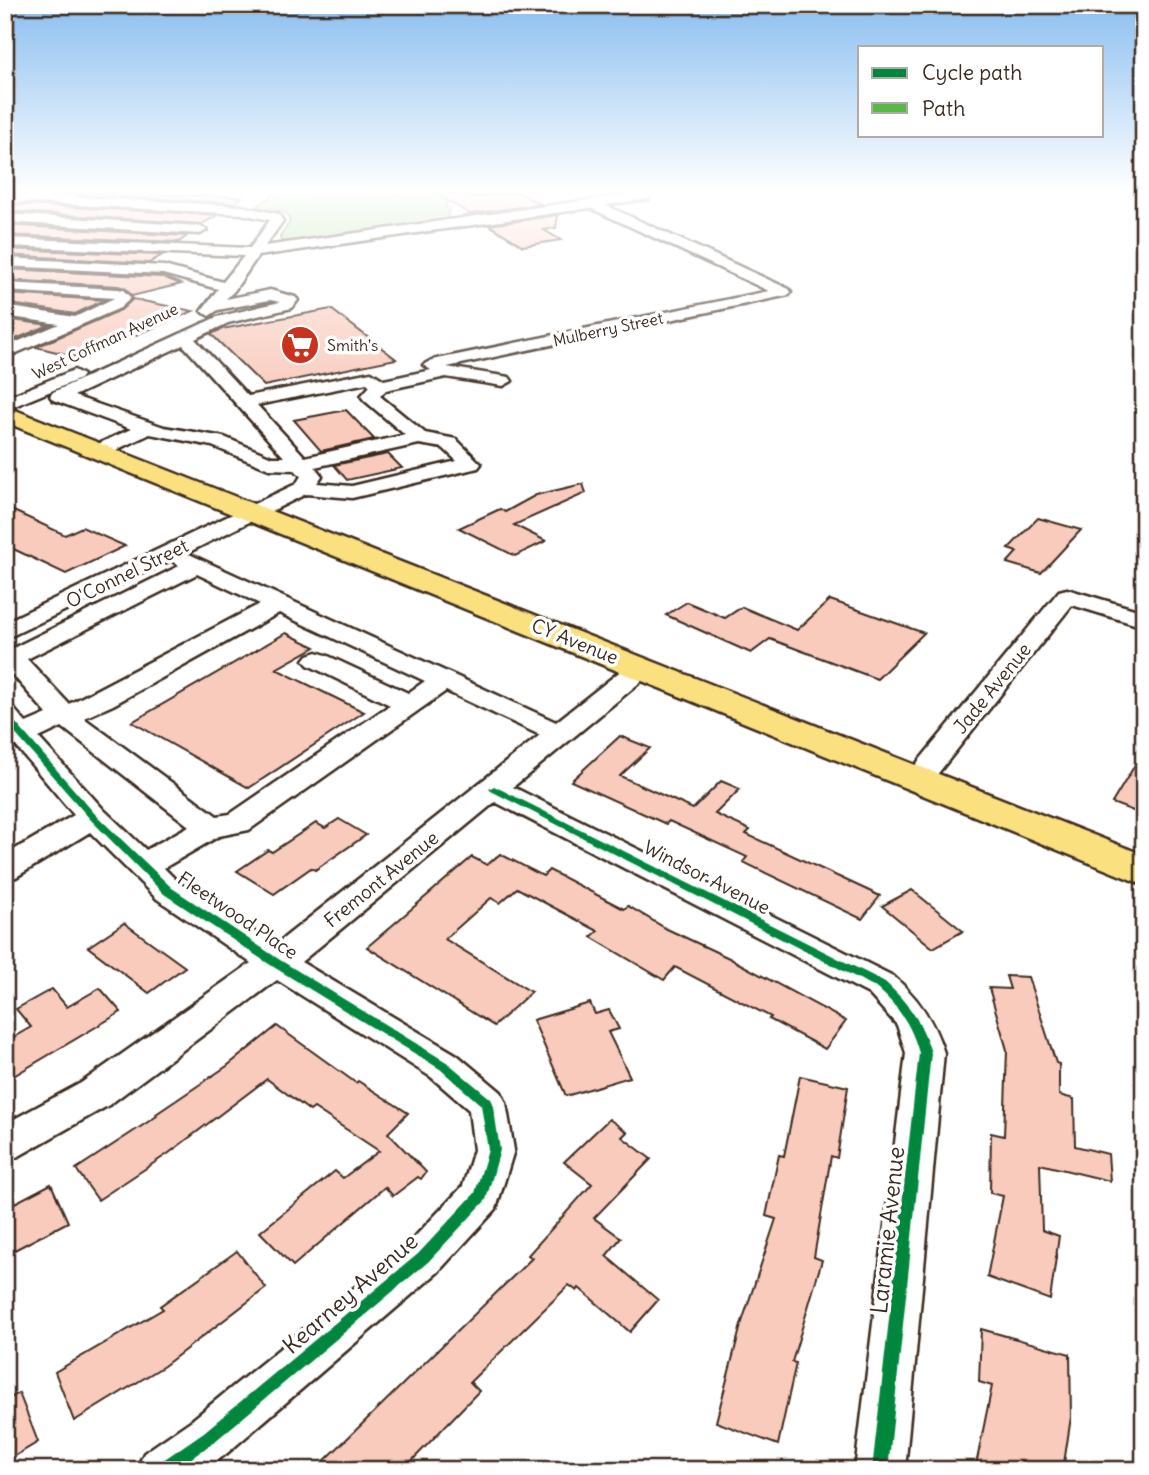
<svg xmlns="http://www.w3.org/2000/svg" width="1149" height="1475" font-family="Delius,sans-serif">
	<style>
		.green { fill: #adde9f; stroke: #74845e; stroke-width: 2 }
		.building { fill: #f9cbbd; stroke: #3b2a1e; stroke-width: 2 }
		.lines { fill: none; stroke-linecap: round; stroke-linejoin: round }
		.minor-casing { stroke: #3b2a1e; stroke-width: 5 }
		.major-casing { stroke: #3b2a1e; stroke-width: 5 }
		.minor { fill: #fff; fill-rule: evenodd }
		.major { fill: #fbe080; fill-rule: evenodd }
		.quiet { stroke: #58b947; stroke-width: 3.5; stroke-dasharray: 7 3.5; stroke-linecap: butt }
		.cycleway-casing { stroke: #fff; stroke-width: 4 }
		.cycleway { fill: #00873e; fill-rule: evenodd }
		.labels { text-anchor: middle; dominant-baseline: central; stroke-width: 7; stroke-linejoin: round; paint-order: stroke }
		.far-street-label { font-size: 16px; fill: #3b2a1e; stroke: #fff }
		.far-poi-label { font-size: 16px; fill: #3b2a1e; stroke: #fff; text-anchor: start }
		.street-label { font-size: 19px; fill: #3b2a1e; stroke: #fff }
		.near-street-label { font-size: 23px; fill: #3b2a1e; stroke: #fff }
	</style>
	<rect width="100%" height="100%" fill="#fff"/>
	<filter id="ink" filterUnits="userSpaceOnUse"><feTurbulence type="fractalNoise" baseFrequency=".0143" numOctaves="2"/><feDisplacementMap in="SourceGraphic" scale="14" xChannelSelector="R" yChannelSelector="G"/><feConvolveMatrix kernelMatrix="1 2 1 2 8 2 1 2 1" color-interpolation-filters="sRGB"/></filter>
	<g filter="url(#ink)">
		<polygon class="green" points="276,192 379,192 394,195 426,192 449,197 445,207 450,208 446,220 287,242 281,241 280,236 290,222 288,215 282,211 257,207"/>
		<g class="building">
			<polygon points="30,192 84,192 242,197 235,203"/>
			<polygon points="433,192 477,197 517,192 541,204 470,214"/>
			<polygon points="5,204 218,215 202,224 5,211"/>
			<polygon points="558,215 556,228 544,230 561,240 523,246 489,225"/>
			<polygon points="5,225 187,236 179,242 5,235"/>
			<polygon points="5,249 162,255 149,263 5,255"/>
			<polygon points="5,269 163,277 181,284 132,296 125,288 118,286 5,280"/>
			<polygon points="5,294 104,300 75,314 5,303"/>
			<polygon points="133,299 193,311 81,358 36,347 121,310"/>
			<polygon points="331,309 396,359 264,386 211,334 222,329"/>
			<polygon points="5,319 49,325 11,341 5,340"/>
			<polygon points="346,410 374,439 321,451 294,420"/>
			<polygon points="388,454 402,468 347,480 334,465"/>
			<polygon points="583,484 586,493 514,525 546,541 515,556 459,528 500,509 505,512 536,495"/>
			<polygon points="5,507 65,535 82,527 125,546 66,574 5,545"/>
			<polygon points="1038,518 1081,530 1041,573 1007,563 1017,552 1008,549"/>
			<polygon points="830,600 924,633 877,679 770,639 751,653 666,615 687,602 725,618 742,607 797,630"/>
			<polygon points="286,633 315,647 276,669 364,712 249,788 132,722"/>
			<polygon points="620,736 650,748 620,776 693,809 721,781 740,789 715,814 750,830 746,834 880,896 862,919 743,862 747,857 669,821 666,824 571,781"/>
			<polygon points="1144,750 1144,815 1112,803"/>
			<polygon points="339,819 366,835 315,870 311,868 274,894 237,871 268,850 272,852 316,823 325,828"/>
			<polygon points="500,854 543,876 549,870 624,909 628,906 667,929 729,958 846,1021 825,1049 769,1019 771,1017 675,967 664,980 591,937 598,931 517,888 500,903 491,898 445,939 531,992 494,1026 367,947 472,857 487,865"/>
			<polygon points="912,890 963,931 933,948 882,906"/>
			<polygon points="124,923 185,967 149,993 88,947"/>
			<polygon points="1006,976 1028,977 1056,1063 1059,1064 1059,1095 1074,1099 1075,1146 1108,1154 1110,1181 1040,1164 1042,1230 1059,1236 1050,1300 987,1277 1003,1196 990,1193 991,1133 1004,1136 1007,1050 989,988 1010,989"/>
			<polygon points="100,988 121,1012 5,1081 5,1042 31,1027 16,1009 52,989 67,1007"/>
			<polygon points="590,1003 595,1014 609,1010 619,1029 608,1032 630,1077 566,1096 533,1020"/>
			<polygon points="277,1026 356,1083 358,1081 408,1113 388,1133 426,1172 421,1179 418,1177 393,1196 385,1187 293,1266 260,1232 335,1171 343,1178 379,1151 314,1108 310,1111 267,1079 169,1153 98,1200 76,1169 157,1116 156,1114 227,1066"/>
			<polygon points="800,1076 848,1087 837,1158 831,1156 814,1257 822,1260 792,1362 796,1363 778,1445 716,1422 741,1325 776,1219 766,1216 779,1155 784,1156"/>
			<polygon points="609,1119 627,1132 622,1137 651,1159 594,1218 621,1238 606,1256 658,1300 630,1332 579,1288 577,1291 569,1285 470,1382 479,1391 403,1470 315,1470 532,1258 528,1255 592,1184 564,1162"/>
			<polygon points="51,1184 68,1222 5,1255 5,1208"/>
			<polygon points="237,1251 266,1288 164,1366 74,1421 55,1372 163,1309 160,1306"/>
			<polygon points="981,1329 1070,1354 1071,1417 1063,1470 975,1470 992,1386 979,1382"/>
			<polygon points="19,1393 38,1442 5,1462 5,1401"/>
		</g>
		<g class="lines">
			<defs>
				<g id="minor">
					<path d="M645,192L649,193V199L605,205L789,289L791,292L789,295L447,367L509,377L512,381L503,386L446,377L386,390L380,396L425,433L456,439L481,464L478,468L352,498L306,494L187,553L556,722L632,662L641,660L650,662L654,668L650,674L513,787L893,976C918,997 934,1021 944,1053L905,1470H855L906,1053L897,1025L869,994L495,802L301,962L457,1055L501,1092L506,1103L514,1150L496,1209L438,1272L226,1454L204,1470H136L144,1453L192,1420L408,1244L463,1186L474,1150L469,1110L431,1077L277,980L109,1105L19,1156L5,1161V1124L81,1083L251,963L157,899L90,832L16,877L5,880V855L74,815L5,733V708L15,710L26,723L47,714L5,666V652L179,566L171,560L5,639V622L296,484L301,476L295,470L269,469L212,446L150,434L105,455H91L88,451L91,447L131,429L53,400L50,396L53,392L217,317L280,302L270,300L218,310L209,316L201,311L218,289L163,274L5,266V258L164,266L223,282L244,256L5,246V238L250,248L270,220L241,214L5,201V193L241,206L279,214L283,221L265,246ZM590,208L769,291L432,360L423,365L431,370L384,380L371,372L248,396L195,339L228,323L292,308L298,300L295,297L270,290L226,299L234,291L258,256ZM183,345L284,457H272L224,437L164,427L74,396ZM367,383L370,386L361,396L364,400L405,435L305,457L257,405ZM419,444L443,448L457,461L352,486L317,483L322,476L315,467ZM197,574L260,604L69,704L27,659ZM279,613L425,681L408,693L326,655L317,652L308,655L304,660L308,665L390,705L230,814L217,816L84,718L113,705ZM446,691L540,735L275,945L179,883L164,868L219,836L249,830ZM62,727L189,826L146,850L104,810L39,738Z"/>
					<polygon points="5,214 200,226 207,230 200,234 5,222"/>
					<polygon points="5,283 118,289 123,290 131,298 120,308 5,358 5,347 59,324 5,316 5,306 75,317 114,298 5,291"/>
					<polygon points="74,370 83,375 80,379 5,410 5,398"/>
					<polygon points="1067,589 1144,612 1144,627 1072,605 928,786 918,789 908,786 903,780 908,774 1059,591"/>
				</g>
				<polygon id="major" points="5,406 1144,855 1144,885 5,422"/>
			</defs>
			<use href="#minor" class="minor-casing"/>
			<use href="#major" class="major-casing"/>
			<use href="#minor" class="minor"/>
			<use href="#major" class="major"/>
			<polyline class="quiet" points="622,193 629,192"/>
			<defs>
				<g id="cycleway">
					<polygon points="5,713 8,714 96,815 172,888 280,960 448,1063 491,1099 493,1103 500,1150 486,1200 428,1262 214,1442 175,1470 153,1470 156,1465 204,1432 418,1254 475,1193 488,1150 481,1105 440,1069 272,966 164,894 90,819 5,722"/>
					<path d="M494,786L885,982C909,1004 922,1022 931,1053L888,1470H872L919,1053C911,1024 899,1008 877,988L491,791L489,789Z"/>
				</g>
			</defs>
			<use href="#cycleway" class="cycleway-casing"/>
			<use href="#cycleway" class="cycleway"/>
		</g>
	</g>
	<linearGradient id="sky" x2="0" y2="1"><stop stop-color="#8bbff0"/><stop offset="0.48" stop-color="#fff"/><stop offset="1" stop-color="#fff" stop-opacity="0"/></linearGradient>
	<rect width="1149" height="398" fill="url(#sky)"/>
	<defs>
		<symbol id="supermarket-disc" viewBox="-11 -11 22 22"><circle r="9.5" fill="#c8321e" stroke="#fff"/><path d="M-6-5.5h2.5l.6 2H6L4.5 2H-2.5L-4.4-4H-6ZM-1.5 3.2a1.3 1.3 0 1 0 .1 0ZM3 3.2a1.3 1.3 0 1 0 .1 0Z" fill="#fff"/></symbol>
	</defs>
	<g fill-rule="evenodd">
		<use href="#supermarket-disc" x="278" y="323" width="44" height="44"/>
	</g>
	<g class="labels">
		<g class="far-street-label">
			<text transform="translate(608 329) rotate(-12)">Mulberry Street</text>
			<text transform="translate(105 341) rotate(-25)">West Coffman Avenue</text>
		</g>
		<g class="far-poi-label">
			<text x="327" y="345">Smith's</text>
		</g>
		<g class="street-label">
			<text transform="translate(127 573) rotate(-26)">O'Connel Street</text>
			<text transform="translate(575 641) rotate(22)">CY Avenue</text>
			<text transform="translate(992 688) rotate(-51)">Jade Avenue</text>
			<text transform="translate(707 877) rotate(27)">Windsor Avenue</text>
			<text transform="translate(381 879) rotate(-39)">Fremont Avenue</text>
			<text transform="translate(238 915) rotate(34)">Fleetwood Place</text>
		</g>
		<g class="near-street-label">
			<text transform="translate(887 1230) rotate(-84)">Laramie Avenue</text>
			<text transform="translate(350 1293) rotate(-41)">Kearney Avenue</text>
		</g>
	</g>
	<rect width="1149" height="1475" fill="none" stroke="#fff" stroke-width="28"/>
	<rect x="14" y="14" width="1121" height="1447" fill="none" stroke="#3b2a1e" stroke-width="2.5" filter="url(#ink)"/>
	<rect x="858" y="46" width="245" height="91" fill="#ffffff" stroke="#b1aaa5" stroke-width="2"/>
	<rect x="872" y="68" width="35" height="10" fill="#00873e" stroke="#b1aaa5" stroke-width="2"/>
	<text x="922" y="80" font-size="21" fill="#3b2a1e">Cycle path</text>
	<rect x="872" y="103" width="35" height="10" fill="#58b947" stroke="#b1aaa5" stroke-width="2"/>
	<text x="922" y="116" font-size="21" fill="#3b2a1e">Path</text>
</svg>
